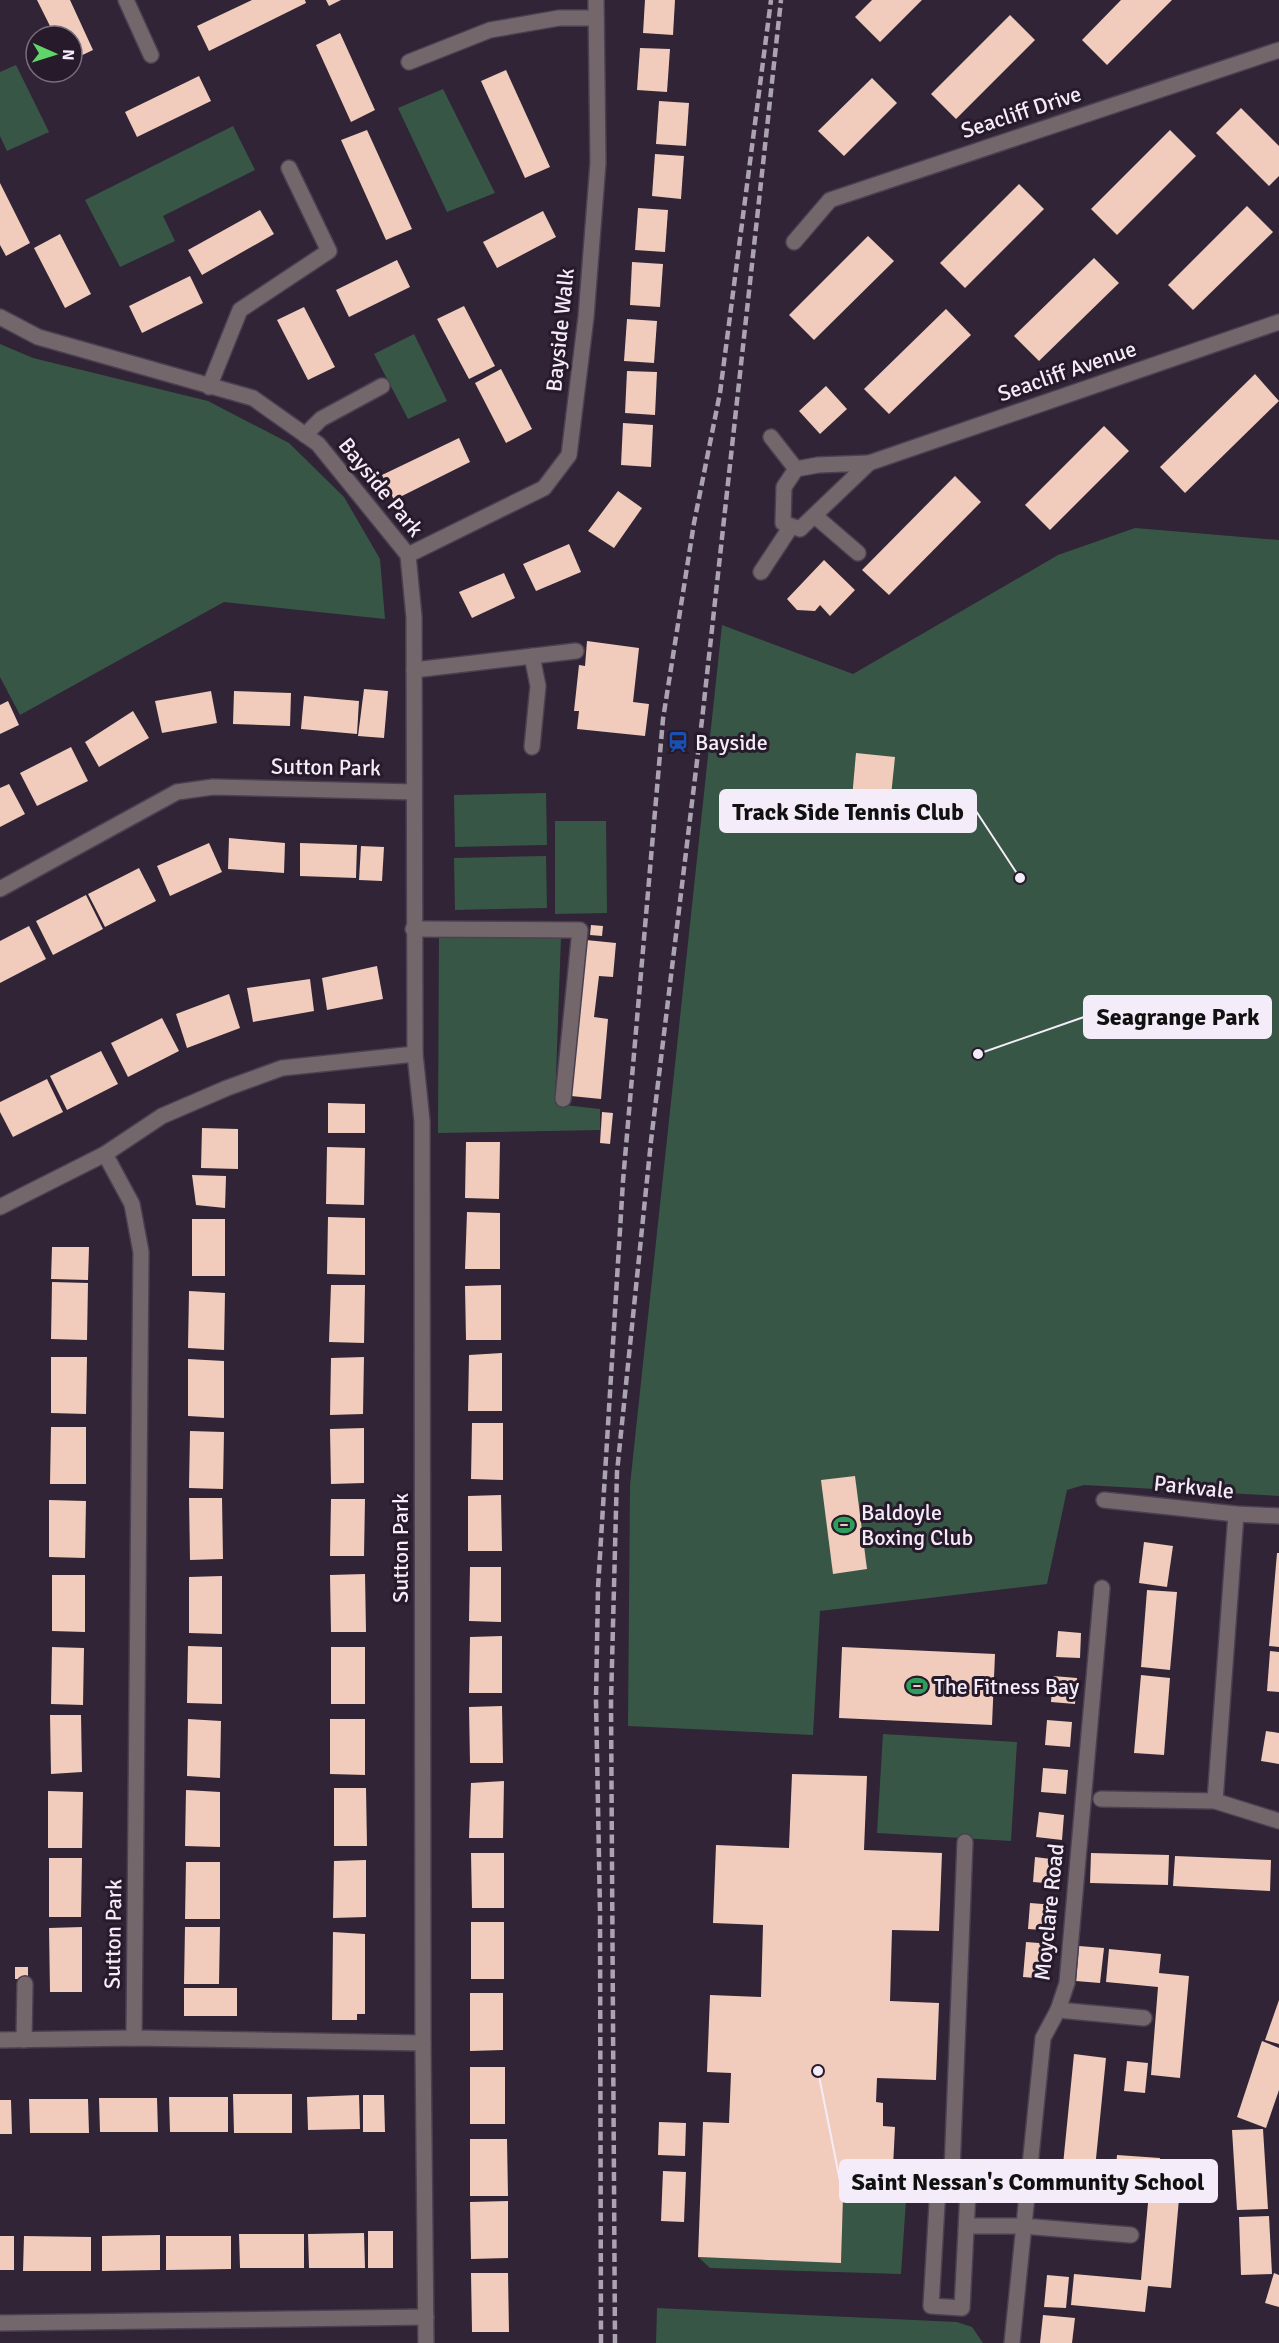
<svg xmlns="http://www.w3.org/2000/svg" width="1279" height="2343" font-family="Signika,sans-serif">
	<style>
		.green { fill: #375646 }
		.building { fill: #f1cbbb }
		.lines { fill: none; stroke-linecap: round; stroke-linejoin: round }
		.minor-casing { stroke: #4b4051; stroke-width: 18 }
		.minor { stroke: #74676b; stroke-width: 15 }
		.rail { stroke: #aca3b1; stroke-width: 4.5; stroke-dasharray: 9 4.5; stroke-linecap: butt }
		.labels { text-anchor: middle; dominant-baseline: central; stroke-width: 6; stroke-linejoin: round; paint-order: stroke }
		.street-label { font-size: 22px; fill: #f4ecf8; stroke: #261a2b }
		.poi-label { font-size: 22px; fill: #f4ecf8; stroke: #261a2b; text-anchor: start }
		.leader { fill: none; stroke: #f4ecf8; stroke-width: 2 }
		.callout-dot { fill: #f4ecf8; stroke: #261a2b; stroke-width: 2 }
		.callout { fill: #f4ecf8; stroke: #f4ecf8; stroke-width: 2 }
		.callout-label { font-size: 24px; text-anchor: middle; font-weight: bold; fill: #111 }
	</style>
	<rect width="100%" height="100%" fill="#302436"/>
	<g class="green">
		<polygon points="16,65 49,132 7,151 0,136 0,72"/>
		<polygon points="443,89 495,193 447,212 398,108"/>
		<polygon points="233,126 255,170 163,216 175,241 120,267 85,200"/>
		<polygon points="414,334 447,401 408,419 374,354"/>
		<polygon points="0,344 33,358 208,401 289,443 344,497 380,559 385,619 224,602 20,715 0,677"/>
		<polygon points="1135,528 1279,540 1279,1496 1084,1485 1067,1490 1047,1584 820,1611 813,1735 628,1726 630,1485 722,625 853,674 1058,555"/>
		<polygon points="546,793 547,845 455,847 454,795"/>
		<polygon points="555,821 606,821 607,913 555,914"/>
		<polygon points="546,856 547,908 455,910 454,858"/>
		<polygon points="439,937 561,937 555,1104 600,1109 600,1130 438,1133"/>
		<polygon points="883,1734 1017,1742 1011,1841 877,1833"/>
		<polygon points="844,2166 893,2167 908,2171 901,2274 710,2268 698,2257 841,2262"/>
		<polygon points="657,2308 957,2322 972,2327 983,2343 656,2343"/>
	</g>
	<g class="building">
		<polygon points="37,0 70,0 93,50 72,60 72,36 55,36"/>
		<polygon points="252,0 305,0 306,3 209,51 197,26"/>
		<polygon points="326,0 341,0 329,6"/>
		<polygon points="645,0 675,0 673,35 643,33"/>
		<polygon points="872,0 922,0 880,42 855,17"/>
		<polygon points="1121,0 1172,0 1107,65 1082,40"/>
		<polygon points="1010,15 1035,40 956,119 931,94"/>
		<polygon points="340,33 375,110 351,122 316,45"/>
		<polygon points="640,48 670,49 667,92 637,90"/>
		<polygon points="506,70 550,167 525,178 481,81"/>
		<polygon points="199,76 211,101 137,137 125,112"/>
		<polygon points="872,78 897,103 844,156 818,131"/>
		<polygon points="659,101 689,103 686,146 656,144"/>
		<polygon points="1241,108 1279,146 1279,176 1269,186 1216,133"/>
		<polygon points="367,130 412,229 386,240 341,140"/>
		<polygon points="1170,130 1196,156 1117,235 1091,209"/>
		<polygon points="655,154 684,156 681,199 652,196"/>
		<polygon points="0,183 30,243 6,256 0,245"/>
		<polygon points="1019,184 1044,209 965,288 940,263"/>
		<polygon points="1247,206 1273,232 1193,310 1168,285"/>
		<polygon points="638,208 668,210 665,252 635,250"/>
		<polygon points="260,210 274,234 202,275 188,250"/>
		<polygon points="543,211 556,237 497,268 483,242"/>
		<polygon points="60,234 91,294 65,308 34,248"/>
		<polygon points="868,236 894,261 814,340 789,315"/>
		<polygon points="1094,258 1119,283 1039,361 1014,336"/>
		<polygon points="397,260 410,287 349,317 336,290"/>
		<polygon points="632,262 663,264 660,307 630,305"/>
		<polygon points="190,276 203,303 142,333 129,306"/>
		<polygon points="464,306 495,366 469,379 437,319"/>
		<polygon points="304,307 335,367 308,380 277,320"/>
		<polygon points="946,309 971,335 889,414 864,389"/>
		<polygon points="627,319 657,321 654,363 624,361"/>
		<polygon points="501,369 532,429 506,443 475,383"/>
		<polygon points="627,371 657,372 655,415 625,413"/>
		<polygon points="1255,374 1279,401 1185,493 1160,467"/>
		<polygon points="826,386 847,409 820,434 799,411"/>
		<polygon points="623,423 653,425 651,467 621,465"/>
		<polygon points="1104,426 1129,451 1050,530 1025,505"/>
		<polygon points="459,438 470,462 394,500 382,475"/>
		<polygon points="955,476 981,502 889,595 862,570"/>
		<polygon points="618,491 642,508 614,548 588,531"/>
		<polygon points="569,544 581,572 536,591 523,564"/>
		<polygon points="824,560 855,590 830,616 820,605 815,611 797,610 787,599"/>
		<polygon points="504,573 515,598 472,618 459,592"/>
		<polygon points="587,641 639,648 633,702 649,704 645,736 577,729 579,711 574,711 579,665 585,666"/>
		<polygon points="364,689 388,691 384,738 358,736"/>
		<polygon points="211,691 217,723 162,733 155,701"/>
		<polygon points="234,691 291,693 290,726 233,724"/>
		<polygon points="304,696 359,701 357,734 301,729"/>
		<polygon points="8,701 19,725 0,734 0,705"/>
		<polygon points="133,711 149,738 99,767 85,742"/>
		<polygon points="71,747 88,781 37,806 20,773"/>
		<polygon points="856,753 895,757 888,825 850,821"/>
		<polygon points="9,784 25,814 0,827 0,788"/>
		<polygon points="229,838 285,843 284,873 228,869"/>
		<polygon points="209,843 222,872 170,896 157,866"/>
		<polygon points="300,843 357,845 356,878 300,876"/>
		<polygon points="361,846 384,847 382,881 359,880"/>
		<polygon points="139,868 156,901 105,927 88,894"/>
		<polygon points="86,895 103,929 53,955 36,921"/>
		<polygon points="591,925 603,926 602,936 590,935"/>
		<polygon points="29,926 46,959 0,983 0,941"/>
		<polygon points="586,940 616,943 613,977 599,976 594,1017 608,1019 601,1099 571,1096"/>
		<polygon points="377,966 383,999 327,1010 322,978"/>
		<polygon points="310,979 314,1011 253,1022 247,988"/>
		<polygon points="229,994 240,1028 187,1048 176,1014"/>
		<polygon points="162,1018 179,1051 128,1077 111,1043"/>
		<polygon points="101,1051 118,1084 67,1110 50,1076"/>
		<polygon points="47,1079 63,1112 13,1137 0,1112 0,1102"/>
		<polygon points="328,1103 365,1104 365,1133 328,1133"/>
		<polygon points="602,1112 613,1113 610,1144 600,1143"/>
		<polygon points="202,1128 238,1129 238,1169 201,1168"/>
		<polygon points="466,1142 500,1142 499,1199 465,1198"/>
		<polygon points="327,1147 365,1148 364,1205 326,1204"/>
		<polygon points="192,1175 226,1176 225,1208 196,1205"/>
		<polygon points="467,1212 500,1213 500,1269 465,1269"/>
		<polygon points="328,1217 365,1218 365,1275 327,1274"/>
		<rect x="192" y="1219" width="33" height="57"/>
		<polygon points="52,1247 89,1247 88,1280 51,1279"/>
		<polygon points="52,1282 88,1283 87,1340 51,1339"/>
		<polygon points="331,1285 365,1285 364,1343 329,1342"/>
		<polygon points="501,1285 501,1340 466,1340 465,1286"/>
		<polygon points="189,1291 225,1293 224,1350 188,1348"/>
		<polygon points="502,1353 502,1411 468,1411 469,1355"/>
		<polygon points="51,1357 87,1357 86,1414 51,1413"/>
		<polygon points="364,1357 363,1414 330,1415 331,1358"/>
		<polygon points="188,1359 224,1361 224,1418 188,1416"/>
		<polygon points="472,1423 503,1423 503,1480 471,1479"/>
		<polygon points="51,1427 86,1427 86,1484 50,1484"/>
		<polygon points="364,1428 364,1483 331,1484 330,1429"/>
		<polygon points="190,1431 224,1432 223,1489 189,1488"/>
		<polygon points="855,1476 867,1569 833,1574 821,1480"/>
		<polygon points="501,1495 502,1551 468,1551 468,1496"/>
		<polygon points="189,1498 222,1498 223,1559 190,1560"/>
		<polygon points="331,1499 365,1499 364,1556 330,1556"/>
		<polygon points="49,1500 86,1501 85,1558 49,1557"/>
		<polygon points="1144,1542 1173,1546 1167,1587 1139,1583"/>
		<polygon points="1277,1553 1279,1553 1279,1647 1269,1646"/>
		<polygon points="470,1567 501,1567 501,1622 469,1621"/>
		<polygon points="365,1574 366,1632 331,1632 330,1575"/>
		<polygon points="52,1575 85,1575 85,1632 52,1631"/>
		<polygon points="222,1576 222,1634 189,1633 189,1577"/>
		<polygon points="1147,1590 1177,1592 1170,1670 1141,1667"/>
		<polygon points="1058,1631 1081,1633 1080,1658 1056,1657"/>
		<polygon points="502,1636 502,1693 469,1693 470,1637"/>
		<polygon points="188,1646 222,1647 222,1704 187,1703"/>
		<polygon points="52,1647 84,1648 83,1705 51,1704"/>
		<rect x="331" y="1647" width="34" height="57"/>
		<polygon points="842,1647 995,1654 992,1725 839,1718"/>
		<polygon points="1270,1651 1279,1652 1279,1692 1267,1691"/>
		<polygon points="1141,1675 1170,1678 1164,1755 1134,1753"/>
		<polygon points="1053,1676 1077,1678 1075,1704 1051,1702"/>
		<polygon points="502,1706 503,1763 470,1763 469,1707"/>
		<polygon points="50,1715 81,1715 82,1772 51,1774"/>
		<polygon points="188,1719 221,1721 220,1778 187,1776"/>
		<polygon points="330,1719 365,1719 365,1775 330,1774"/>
		<polygon points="1047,1720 1072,1722 1070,1747 1045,1745"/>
		<polygon points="1266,1731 1279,1733 1279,1764 1261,1761"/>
		<polygon points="1043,1768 1068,1770 1066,1794 1041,1792"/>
		<polygon points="792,1774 867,1776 864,1850 942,1853 939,1931 892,1930 890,2001 939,2003 936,2080 877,2078 876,2102 883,2103 883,2126 895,2127 893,2167 844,2166 841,2263 698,2257 703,2122 729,2123 731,2073 707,2072 710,1995 761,1997 763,1925 713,1923 716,1845 789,1848"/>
		<polygon points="504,1781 503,1838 469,1838 471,1783"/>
		<polygon points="334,1788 366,1788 367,1846 334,1846"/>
		<polygon points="186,1790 220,1792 220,1847 185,1846"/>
		<polygon points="48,1791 83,1792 82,1848 48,1848"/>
		<polygon points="1039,1812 1064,1815 1062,1840 1036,1837"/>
		<polygon points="471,1853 504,1853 504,1908 472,1908"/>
		<polygon points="1091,1853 1169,1855 1168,1885 1090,1883"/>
		<polygon points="1175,1856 1271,1860 1270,1891 1173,1886"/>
		<polygon points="1035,1857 1059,1860 1057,1884 1033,1882"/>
		<polygon points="49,1858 82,1858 81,1917 49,1917"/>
		<polygon points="366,1860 366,1917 333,1918 334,1861"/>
		<polygon points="186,1862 220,1862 220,1919 185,1919"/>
		<polygon points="1030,1903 1055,1905 1054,1931 1028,1929"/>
		<rect x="471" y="1922" width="33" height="57"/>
		<polygon points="82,1927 82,1992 50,1992 49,1928"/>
		<polygon points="185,1927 220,1927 219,1984 184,1984"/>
		<polygon points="333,1932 365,1934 365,2014 357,2014 357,2020 332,2020"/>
		<polygon points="1026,1942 1052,1944 1048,1979 1023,1977"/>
		<polygon points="1079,1946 1104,1948 1100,1983 1076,1981"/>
		<polygon points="1109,1949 1161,1954 1159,1973 1189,1976 1180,2078 1151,2075 1158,1987 1106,1982"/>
		<rect x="15" y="1967" width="13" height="12"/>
		<rect x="184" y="1988" width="53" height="28"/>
		<polygon points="470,1993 503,1993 503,2050 470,2051"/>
		<polygon points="1279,2000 1279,2044 1265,2040"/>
		<polygon points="1262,2041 1279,2048 1279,2090 1266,2128 1237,2117"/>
		<polygon points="1074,2054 1106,2058 1092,2199 1060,2195"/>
		<polygon points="1127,2061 1148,2063 1145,2093 1124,2091"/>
		<rect x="470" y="2067" width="35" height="57"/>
		<polygon points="233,2094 292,2094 292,2133 234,2133"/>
		<polygon points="359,2095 360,2129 308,2130 307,2097"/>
		<polygon points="363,2095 384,2095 385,2132 363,2132"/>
		<polygon points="169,2097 228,2097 228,2132 170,2132"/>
		<polygon points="99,2098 157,2098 158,2132 100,2132"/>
		<polygon points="29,2099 88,2099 89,2133 30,2133"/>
		<polygon points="0,2100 11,2100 12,2134 0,2134"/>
		<polygon points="659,2122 686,2123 685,2156 658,2155"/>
		<polygon points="1263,2129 1268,2209 1237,2210 1232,2130"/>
		<polygon points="470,2139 507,2139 508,2196 470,2196"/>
		<polygon points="1117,2155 1160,2158 1158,2186 1180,2188 1171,2288 1148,2286 1145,2312 1071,2305 1074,2274 1141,2280 1149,2192 1114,2189"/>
		<polygon points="663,2171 686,2172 684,2222 661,2221"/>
		<polygon points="508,2201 508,2258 471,2259 470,2202"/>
		<polygon points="1269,2216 1272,2274 1241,2275 1239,2217"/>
		<rect x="368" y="2231" width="25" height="37"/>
		<polygon points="364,2233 365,2268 309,2268 308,2234"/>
		<polygon points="239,2234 304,2234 304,2268 240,2268"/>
		<polygon points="160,2235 160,2270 102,2271 102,2236"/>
		<rect x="0" y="2236" width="14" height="34"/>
		<polygon points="24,2236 91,2237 91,2271 23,2271"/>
		<polygon points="166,2236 231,2236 231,2269 166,2270"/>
		<polygon points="471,2273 508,2273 509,2332 472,2332"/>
		<polygon points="1274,2273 1279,2275 1279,2307 1265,2303"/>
		<polygon points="1047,2275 1069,2277 1066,2308 1044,2307"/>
		<polygon points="1043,2315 1075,2318 1072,2343 1040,2343"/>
	</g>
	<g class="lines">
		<defs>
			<g id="minor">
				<polyline points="126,0 151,55"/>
				<polyline points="409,62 490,30 559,18 596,18"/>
				<polyline points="794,242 830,200 1279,50"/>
				<polyline points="0,317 38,337 253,398 318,444 408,555 414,617 415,1054 422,1121 423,2043 426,2343"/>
				<polyline points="209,387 240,310 329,251 289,168"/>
				<polyline points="305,435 321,419 382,386"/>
				<polyline points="771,437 796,469"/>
				<polyline points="869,463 1279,322"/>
				<polygon points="869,463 800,529 783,523 784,487 796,469 818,465"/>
				<polyline points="815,516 858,553"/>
				<polyline points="408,555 544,488 569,455 586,317 598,163 596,0"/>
				<polyline points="761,572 790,528"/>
				<polyline points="414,670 576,651"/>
				<polyline points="532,747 538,686 532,656"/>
				<polyline points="0,889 177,792 213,787 414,792"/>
				<polyline points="413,929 580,930 563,1099"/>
				<polyline points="105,1154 132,1204 141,1252 134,2038"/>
				<polyline points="0,1207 105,1154 162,1116 227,1088 282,1068 415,1054"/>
				<polyline points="1104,1500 1236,1514 1279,1516"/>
				<polyline points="1101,1799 1215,1801 1279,1821"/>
				<polyline points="1215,1801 1236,1514"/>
				<polyline points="1058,2010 1144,2018"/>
				<polyline points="0,2040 134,2038 423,2043"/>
				<polyline points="24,2040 25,1984"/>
				<polygon points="939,2170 969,2172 962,2308 931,2306"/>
				<polyline points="952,2171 965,1842"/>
				<polyline points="968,2226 1023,2226 1131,2235"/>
				<polyline points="0,2323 426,2317"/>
				<polyline points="1012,2343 1043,2038 1058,2010 1067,1983 1102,1588"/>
			</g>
		</defs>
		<use href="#minor" class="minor-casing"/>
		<use href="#minor" class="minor"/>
		<g class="rail">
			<polyline points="601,2343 600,1911 596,1700 598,1588 623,1181 663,719 694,523 720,393 771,0"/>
			<polyline points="615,2343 611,1702 617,1472 651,1141 702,720 781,0"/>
		</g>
	</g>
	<defs>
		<symbol id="station-bare" viewBox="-9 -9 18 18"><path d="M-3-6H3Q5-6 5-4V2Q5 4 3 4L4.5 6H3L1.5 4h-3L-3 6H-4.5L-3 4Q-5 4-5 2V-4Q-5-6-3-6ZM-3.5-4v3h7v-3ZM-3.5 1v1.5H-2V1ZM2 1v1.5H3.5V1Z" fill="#1a4fb4" stroke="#261a2b" stroke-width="2.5" paint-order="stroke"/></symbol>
		<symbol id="stadium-bare" viewBox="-9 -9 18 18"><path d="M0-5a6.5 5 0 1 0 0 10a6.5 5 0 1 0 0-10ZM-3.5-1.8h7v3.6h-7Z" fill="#2e9e5b" stroke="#261a2b" stroke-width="2.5" paint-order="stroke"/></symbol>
	</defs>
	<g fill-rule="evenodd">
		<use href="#station-bare" x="663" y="727" width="30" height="30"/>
		<use href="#stadium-bare" x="829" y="1510" width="30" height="30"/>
		<use href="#stadium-bare" x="902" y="1671" width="30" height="30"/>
	</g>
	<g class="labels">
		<g class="street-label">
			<text transform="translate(1021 112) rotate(-18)">Seacliff Drive</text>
			<text transform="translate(560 330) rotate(-84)">Bayside Walk</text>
			<text transform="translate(1067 371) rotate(-19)">Seacliff Avenue</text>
			<text transform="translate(381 487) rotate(51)">Bayside Park</text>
			<text transform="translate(326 767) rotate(1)">Sutton Park</text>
			<text transform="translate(1194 1487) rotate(6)">Parkvale</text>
			<text transform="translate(400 1548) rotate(-90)">Sutton Park</text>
			<text transform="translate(1049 1912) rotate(-84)">Moyclare Road</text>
			<text transform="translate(113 1934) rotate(-89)">Sutton Park</text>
		</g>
		<g class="poi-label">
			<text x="695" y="742">Bayside</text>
			<text x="861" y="1512">Baldoyle<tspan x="861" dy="25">Boxing Club</tspan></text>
			<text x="934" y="1686">The Fitness Bay</text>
		</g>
	</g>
	<path class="leader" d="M1020 878L976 811M978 1054L1084 1017M818 2071L840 2181"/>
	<g class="callout-dot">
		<circle cx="1020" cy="878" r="6"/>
		<circle cx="978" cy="1054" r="6"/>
		<circle cx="818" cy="2071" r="6"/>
	</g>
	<g class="callout">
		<rect x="720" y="790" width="256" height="42" rx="6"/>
		<rect x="1084" y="996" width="187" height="42" rx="6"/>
		<rect x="840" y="2160" width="377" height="42" rx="6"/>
	</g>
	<g class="callout-label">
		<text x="848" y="820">Track Side Tennis Club</text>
		<text x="1178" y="1025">Seagrange Park</text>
		<text x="1028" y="2190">Saint Nessan's Community School</text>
	</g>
	<g transform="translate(54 54) rotate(93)"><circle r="28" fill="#261a2b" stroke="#786e7d" stroke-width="1.5"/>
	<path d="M0-4.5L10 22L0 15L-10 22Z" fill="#60d56a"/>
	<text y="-9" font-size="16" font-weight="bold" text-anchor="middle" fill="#f4ecf8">N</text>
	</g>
</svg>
